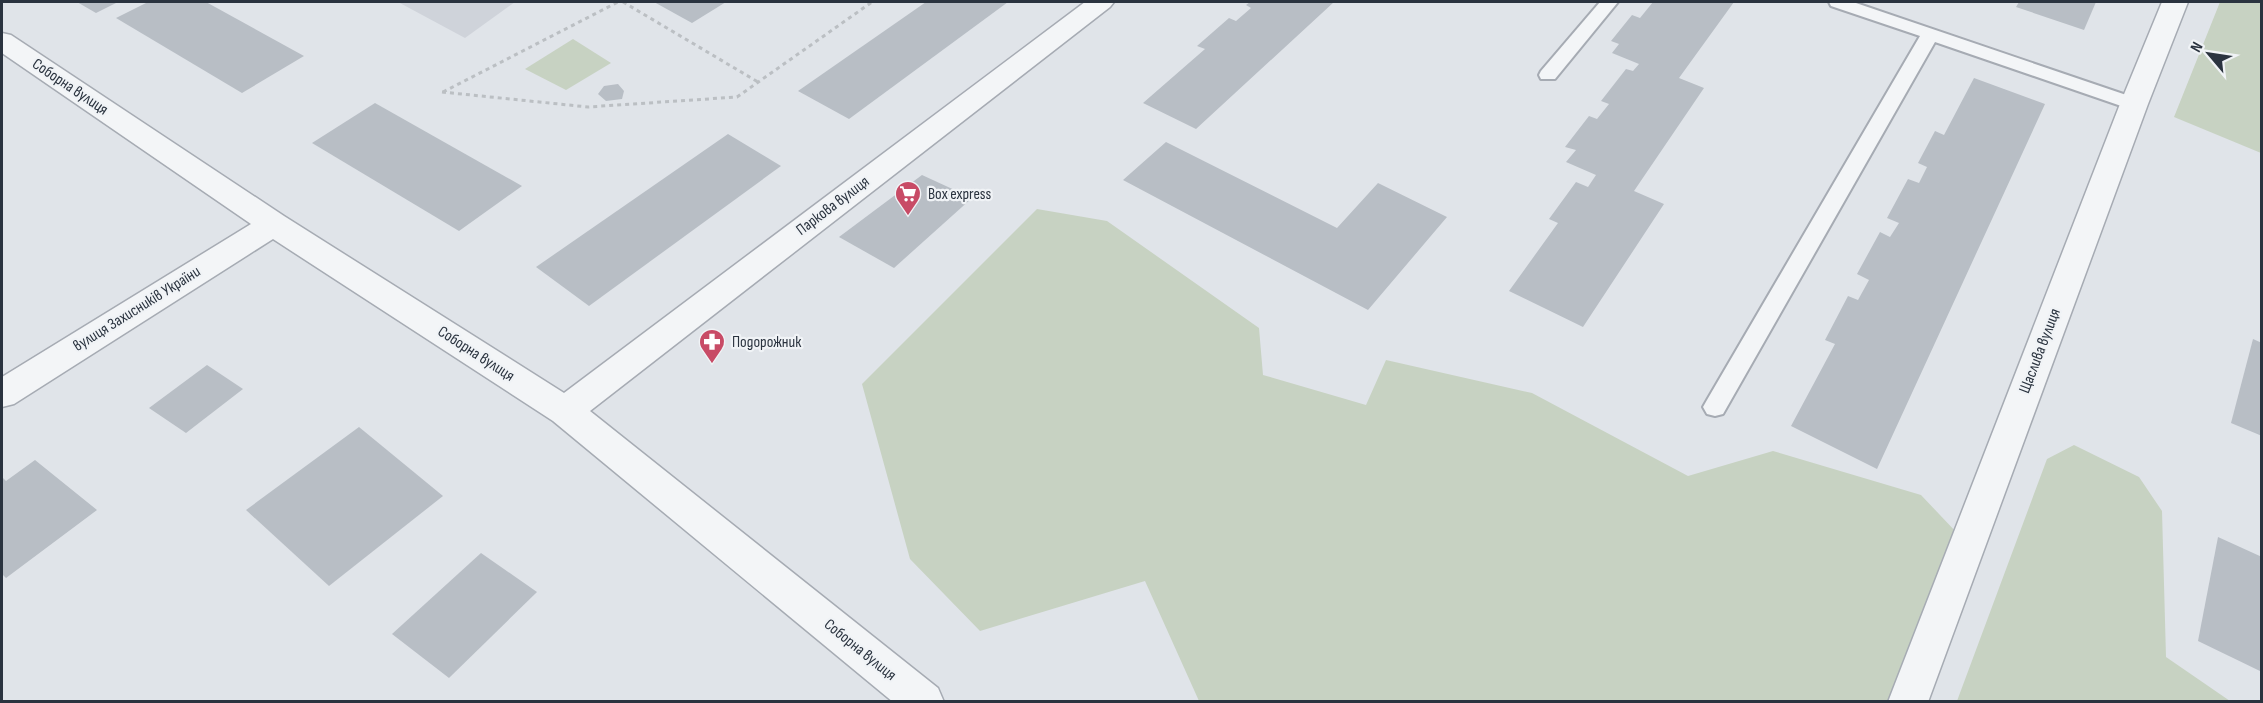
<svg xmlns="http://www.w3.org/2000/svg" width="2263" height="703" font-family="'Sofia Sans Condensed',sans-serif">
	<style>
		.built { fill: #cfd3da }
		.green { fill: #c7d2c2 }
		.building { fill: #b8bec5 }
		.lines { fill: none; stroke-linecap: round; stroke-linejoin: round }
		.lane-casing { stroke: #a6abb3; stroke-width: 4 }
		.street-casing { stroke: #a6abb3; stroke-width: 3 }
		.path { stroke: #bbbfc3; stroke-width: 3; stroke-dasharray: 4 4; stroke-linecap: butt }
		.lane { fill: #f3f5f7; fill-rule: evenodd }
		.street { fill: #f3f5f7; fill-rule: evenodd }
		.labels { text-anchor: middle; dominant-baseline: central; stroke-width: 4.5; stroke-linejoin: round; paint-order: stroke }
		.street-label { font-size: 16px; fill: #2a333f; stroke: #f0f3f6 }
		.poi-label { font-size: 16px; fill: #2a333f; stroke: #f0f3f6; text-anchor: start }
	</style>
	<rect width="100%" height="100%" fill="#e0e4e9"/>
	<polygon class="built" points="398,2 515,2 465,38"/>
	<g class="green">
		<polygon points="2220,2 2261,2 2261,153 2174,117"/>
		<polygon points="573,39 611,63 566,90 525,69"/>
		<polygon points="1037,209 1107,221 1259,328 1263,375 1366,405 1386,360 1532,393 1688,476 1773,451 1921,495 1958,534 1888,701 1199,701 1145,581 980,631 910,559 862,384"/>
		<polygon points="2074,445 2139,477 2162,511 2166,657 2230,701 1957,701 2047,459"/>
	</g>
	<g class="building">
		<polygon points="77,2 118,2 96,13"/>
		<polygon points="148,2 206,2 304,56 242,93 116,18"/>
		<polygon points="654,2 726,2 692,23"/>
		<polygon points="926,2 1008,2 849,119 798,91"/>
		<polygon points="1250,2 1334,2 1196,129 1143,103 1205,49 1197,46 1229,18 1236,21 1251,8 1246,5"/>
		<polygon points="1653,2 1734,2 1679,78 1704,88 1634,191 1664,204 1583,327 1509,291 1558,223 1549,219 1576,182 1588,187 1596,175 1566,162 1576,150 1565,147 1589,116 1597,119 1609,104 1601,101 1626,69 1633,71 1639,64 1612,53 1619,44 1611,41 1632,15 1640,18"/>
		<polygon points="2019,2 2096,2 2084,30 2016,7"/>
		<polygon points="1974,78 2045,104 1877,469 1791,426 1835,344 1825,340 1848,296 1858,300 1869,280 1857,274 1880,232 1890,237 1899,223 1887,218 1908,179 1919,183 1927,167 1918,163 1935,131 1944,135"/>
		<polygon points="618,84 624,91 622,99 606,101 598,94 604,86"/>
		<polygon points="375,103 522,186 459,231 312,143"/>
		<polygon points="728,134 781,166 589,306 536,267"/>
		<polygon points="1166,142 1337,228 1378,183 1447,217 1368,310 1123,180"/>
		<polygon points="922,175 972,198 894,268 839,237"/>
		<polygon points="2253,339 2262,343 2262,436 2231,423"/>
		<polygon points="207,365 243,389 186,433 149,408"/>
		<polygon points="359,427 443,496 329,586 246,510"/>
		<polygon points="35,460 97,510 6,578 2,574 2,477 6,481"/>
		<polygon points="2218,537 2262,557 2262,672 2198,641"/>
		<polygon points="481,553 537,592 449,678 392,634"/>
	</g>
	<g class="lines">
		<defs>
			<g id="lane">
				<polygon points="1600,2 1618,2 1555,79 1541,79 1539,75 1541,71"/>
				<polygon points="1829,2 1853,2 2141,100 2143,104 2141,108 2134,110 2127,108 1935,42 1723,414 1715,416 1707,414 1703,407 1707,400 1920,36 1831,6"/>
			</g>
			<g id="street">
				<polygon points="1085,2 1114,2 1110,7 590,411 938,688 944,702 893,702 553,421 273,239 14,404 2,407 2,377 251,224 2,53 2,33 11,35 284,216 564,393"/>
				<polygon points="2162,2 2188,2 2148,104 1928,702 1888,702 2120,104"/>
			</g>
		</defs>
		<use href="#lane" class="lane-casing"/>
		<use href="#street" class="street-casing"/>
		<g class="path">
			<polyline points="623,2 758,82"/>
			<polyline points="442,92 588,107 737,97 872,2"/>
			<polyline points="443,92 618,2"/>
		</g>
		<use href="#lane" class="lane"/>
		<use href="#street" class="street"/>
	</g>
	<defs>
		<symbol id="supermarket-pin" viewBox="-11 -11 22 30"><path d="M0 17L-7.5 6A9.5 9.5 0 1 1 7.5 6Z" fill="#c84b66" stroke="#f0f3f6"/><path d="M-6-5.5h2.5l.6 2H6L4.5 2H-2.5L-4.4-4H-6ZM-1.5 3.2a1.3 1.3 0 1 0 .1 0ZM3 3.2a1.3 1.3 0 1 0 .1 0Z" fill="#fff"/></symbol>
		<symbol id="pharmacy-pin" viewBox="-11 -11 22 30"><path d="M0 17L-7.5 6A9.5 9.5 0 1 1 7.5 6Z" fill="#c84b66" stroke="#f0f3f6"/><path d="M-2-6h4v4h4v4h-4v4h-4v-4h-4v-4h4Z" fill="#fff"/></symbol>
	</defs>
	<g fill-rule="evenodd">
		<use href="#supermarket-pin" x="893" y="179" width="30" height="40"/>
		<use href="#pharmacy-pin" x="697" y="327" width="30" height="40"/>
	</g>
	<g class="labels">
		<g class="street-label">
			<text transform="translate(70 87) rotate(34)">Соборна вулиця</text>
			<text transform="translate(833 206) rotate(-37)">Паркова вулиця</text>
			<text transform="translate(137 309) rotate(-32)">вулиця Захисників України</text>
			<text transform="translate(2040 351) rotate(-69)">Щаслива вулиця</text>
			<text transform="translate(476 354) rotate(33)">Соборна вулиця</text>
			<text transform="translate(860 650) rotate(39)">Соборна вулиця</text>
		</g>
		<g class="poi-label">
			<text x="928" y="194">Box express</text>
			<text x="732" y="342">Подорожник</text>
		</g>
	</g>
	<rect width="2263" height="703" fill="none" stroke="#2a333f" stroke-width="6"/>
	<g transform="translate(2209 54) rotate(299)" stroke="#f0f3f6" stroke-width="4.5" paint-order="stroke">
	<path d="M0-4.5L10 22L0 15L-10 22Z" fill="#2a333f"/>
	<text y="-9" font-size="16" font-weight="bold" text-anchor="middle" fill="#2a333f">N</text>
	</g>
</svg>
